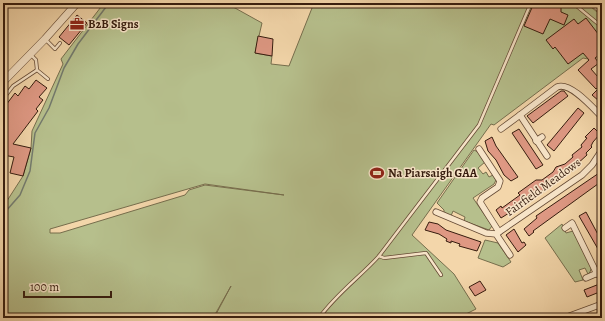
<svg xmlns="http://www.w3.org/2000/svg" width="605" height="321" font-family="Alegreya,serif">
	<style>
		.green { fill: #b6bf8c; stroke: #766e4d; fill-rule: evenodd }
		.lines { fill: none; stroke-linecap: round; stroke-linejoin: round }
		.stream { stroke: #737a6d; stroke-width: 1.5 }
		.building { fill: #de9883; stroke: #361c0e }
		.service-casing { stroke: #654a35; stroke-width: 4 }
		.minor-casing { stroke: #654a35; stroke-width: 7 }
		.tertiary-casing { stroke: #654a35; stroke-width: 8 }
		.service { stroke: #f7e4c8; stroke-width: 2.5 }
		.minor { stroke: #f7e4c8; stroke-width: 5.5 }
		.tertiary { stroke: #f7e4c8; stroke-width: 7 }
		.labels { text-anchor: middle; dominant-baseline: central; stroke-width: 3; stroke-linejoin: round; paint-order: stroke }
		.poi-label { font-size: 12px; font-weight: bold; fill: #361c0e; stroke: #f7e4c8; text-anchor: start }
		.street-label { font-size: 12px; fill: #361c0e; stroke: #f7e4c8 }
	</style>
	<rect width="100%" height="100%" fill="#f3d6aa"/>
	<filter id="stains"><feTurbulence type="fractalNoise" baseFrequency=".005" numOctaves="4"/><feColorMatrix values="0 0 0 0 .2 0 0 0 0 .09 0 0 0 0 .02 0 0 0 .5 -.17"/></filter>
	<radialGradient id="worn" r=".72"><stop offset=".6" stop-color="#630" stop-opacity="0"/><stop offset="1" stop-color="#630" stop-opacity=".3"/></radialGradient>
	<g class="green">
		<path d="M104,3H226L262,23L255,53L272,56L271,64L289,66L314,3H586L602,16V48L588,59L583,58L494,125L491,124L412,235L454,274L476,309L458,318H214L231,286L213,318H3V233L5,224L3,223V207L23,176L31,148L32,131L63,64L61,59ZM205,184L284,195L205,185L189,190L185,195L60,233H50V229Z"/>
		<polygon points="474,150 478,152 485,162 478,168 483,174 486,172 489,177 493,175 496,180 494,184 473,198 490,223 492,226 489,230 464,221 465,217 453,211 451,216 444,213 444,210 437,203"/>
		<polygon points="562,224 566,233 573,231 592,266 590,272 588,274 585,268 579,270 583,280 575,282 545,238"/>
		<polygon points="485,240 498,243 511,262 503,267 478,258"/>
	</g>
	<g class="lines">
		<polyline class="stream" points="3,228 6,211 20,195 30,171 35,133 49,108 64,68 78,44 109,3"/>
	</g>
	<g class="building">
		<polygon points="534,3 557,3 561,8 561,12 568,15 564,25 550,19 543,34 524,26"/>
		<polygon points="77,15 87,23 69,45 59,37"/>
		<polygon points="586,18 602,39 602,53 595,58 599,63 591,69 598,77 602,73 602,84 596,89 578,70 589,60 583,53 568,64 555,47 553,49 546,40 574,19 578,24"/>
		<polygon points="258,36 273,39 272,56 255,53"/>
		<polygon points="36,80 47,88 39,97 43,100 36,109 38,111 13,144 31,148 23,176 10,173 14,157 3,155 3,142 7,128 3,125 3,118 5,115 3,113 3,109 15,93 18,96 25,86 29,89"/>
		<polygon points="599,88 602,92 602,99 599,101 592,95"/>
		<polygon points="561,91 564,91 568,96 533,123 527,116"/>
		<polygon points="578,108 584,113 554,151 547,145"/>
		<polygon points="594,128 600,134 593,142 591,146 592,147 586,153 587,155 576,165 577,167 535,196 534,194 525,200 522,205 501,218 496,210 501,206 502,208 520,195 518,193 536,180 542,180 553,172 556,167 565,164 573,157 572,155 582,147 581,145 587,138 585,137"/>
		<polygon points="519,129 543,165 536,169 512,133"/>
		<polygon points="492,137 496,146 518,177 511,181 504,175 496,160 488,151 485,141"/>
		<polygon points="602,171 602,181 533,231 534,232 529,236 524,229 537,218 536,216"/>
		<polygon points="586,212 602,242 602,256 579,216"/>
		<polygon points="429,222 438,224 446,230 481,242 477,251 459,246 460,244 451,241 451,243 446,241 447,239 439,234 425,230"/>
		<polygon points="514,229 522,243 524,242 526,245 518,252 506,235"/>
		<polygon points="480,281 486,290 475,296 469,287"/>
		<polygon points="602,283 602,291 587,297 584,290"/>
	</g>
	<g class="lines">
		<defs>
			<g id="service">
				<polyline points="573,3 602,27"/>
				<polyline points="46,40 55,49 60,43"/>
				<polyline points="31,55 36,60 37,70 48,79"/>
				<polyline points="3,99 13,86 37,70"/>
				<polyline points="3,166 5,159"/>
				<polyline points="379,256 384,258 426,253 441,275"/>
				<path d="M319,318C336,294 360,277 379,256L479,125L531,3"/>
			</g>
			<g id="minor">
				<polyline points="501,129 520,115"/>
				<polyline points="536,141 542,137"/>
				<polyline points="479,149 500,181 498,187 482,198 480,202 499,232"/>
				<path d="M547,156L520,115L557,87C570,81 593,108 602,117"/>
				<polyline points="436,212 486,233 496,234 510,255"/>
				<polyline points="565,228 572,223 597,274"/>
				<polyline points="496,234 582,175 592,165 602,150"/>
				<polyline points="586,278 602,271"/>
				<polyline points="564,318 602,304"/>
			</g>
			<g id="tertiary">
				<polyline points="593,3 602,10"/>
				<polyline points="3,82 45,39 77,3"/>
			</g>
		</defs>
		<use href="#service" class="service-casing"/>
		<use href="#minor" class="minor-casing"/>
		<use href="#tertiary" class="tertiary-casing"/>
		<use href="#service" class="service"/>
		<use href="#minor" class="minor"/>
		<use href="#tertiary" class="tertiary"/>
	</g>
	<defs>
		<symbol id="office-bare" viewBox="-9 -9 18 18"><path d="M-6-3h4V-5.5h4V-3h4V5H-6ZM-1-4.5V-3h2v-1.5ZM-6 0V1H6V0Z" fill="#8f2418" stroke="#f7e4c8" stroke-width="2.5" paint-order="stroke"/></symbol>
		<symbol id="stadium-bare" viewBox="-9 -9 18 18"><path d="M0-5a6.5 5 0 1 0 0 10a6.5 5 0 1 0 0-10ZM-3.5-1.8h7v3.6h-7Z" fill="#8f2418" stroke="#f7e4c8" stroke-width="2.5" paint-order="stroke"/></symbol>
	</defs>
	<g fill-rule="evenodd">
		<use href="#office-bare" x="67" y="14" width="20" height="20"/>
		<use href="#stadium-bare" x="367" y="163" width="20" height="20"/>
	</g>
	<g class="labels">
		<g class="poi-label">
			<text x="88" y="24">B2B Signs</text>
			<text x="388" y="173">Na Piarsaigh GAA</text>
		</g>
		<g class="street-label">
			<text transform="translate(543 187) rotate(-36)">Fairfield Meadows</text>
		</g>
	</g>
	<rect width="605" height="321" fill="none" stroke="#f3d6aa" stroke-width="16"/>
	<rect x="4" y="4" width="597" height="313" fill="none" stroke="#361c0e" stroke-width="2"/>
	<rect x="8" y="8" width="589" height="305" fill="none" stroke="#361c0e"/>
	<path d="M24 291v6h87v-6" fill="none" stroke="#361c0e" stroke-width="2"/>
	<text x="30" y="291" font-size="12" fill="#361c0e" stroke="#f7e4c8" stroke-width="3" paint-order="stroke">100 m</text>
	<rect width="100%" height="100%" filter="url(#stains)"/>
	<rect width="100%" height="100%" fill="url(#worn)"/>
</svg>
